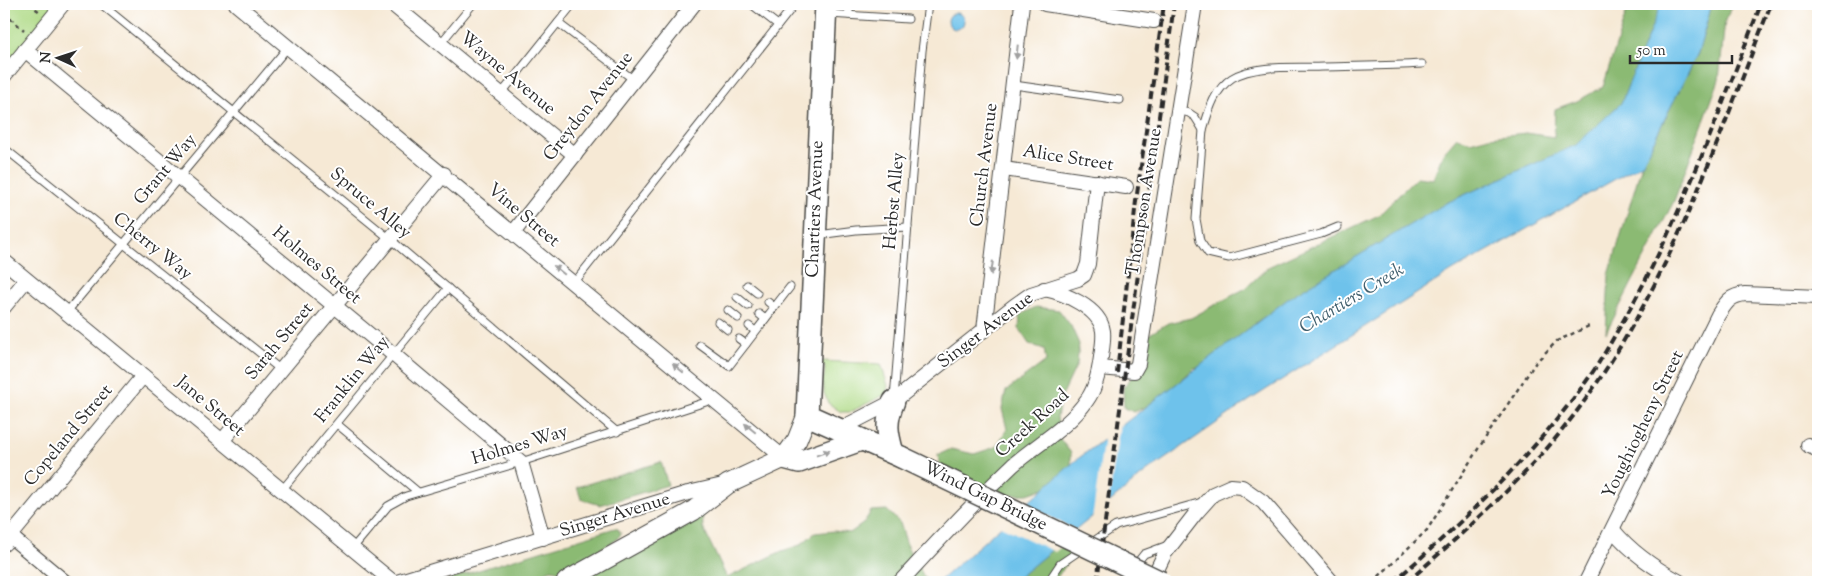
<svg xmlns="http://www.w3.org/2000/svg" width="1822" height="586" font-family="'Sorts Mill Goudy',serif">
	<style>
		.green { fill: #afda86; stroke: #6d8258 }
		.forest { fill: #8bba73; stroke: #5b724f }
		.water { fill: #6ec2eb; stroke: #4c768b }
		.pier { fill: #f6e9d5 }
		.lines { fill: none; stroke-linecap: round; stroke-linejoin: round }
		.lane-casing { stroke: #494844; stroke-width: 9 }
		.street-casing { stroke: #494844; stroke-width: 16 }
		.secondary-casing { stroke: #494844; stroke-width: 21 }
		.primary-casing { stroke: #494844; stroke-width: 24 }
		.path { stroke: #494844; stroke-width: 2.5; stroke-dasharray: 4 4; stroke-linecap: butt }
		.lane { stroke: #fff; stroke-width: 7 }
		.street { stroke: #fff; stroke-width: 14 }
		.secondary { stroke: #fff; stroke-width: 19 }
		.primary { stroke: #fff; stroke-width: 21 }
		.rail { stroke: #2b2b2b; stroke-width: 4; stroke-dasharray: 8 4; stroke-linecap: butt }
		.primary-bridge-casing { stroke: #494844; stroke-width: 24; stroke-linecap: butt }
		.primary-bridge { stroke: #fff; stroke-width: 21 }
		.oneway { fill: #a0a0a0 }
		.labels { text-anchor: middle; dominant-baseline: central; stroke-width: 4; stroke-linejoin: round; paint-order: stroke }
		.street-label { font-size: 18px; fill: #2b2b2b; stroke: #fff }
		.water-label { font-size: 19px; font-style: italic; fill: #42606e; stroke: #fff }
	</style>
	<rect width="100%" height="100%" fill="#fff"/>
	<filter id="ink" filterUnits="userSpaceOnUse"><feTurbulence type="fractalNoise" baseFrequency=".02" numOctaves="2"/><feDisplacementMap in="SourceGraphic" scale="10" xChannelSelector="R" yChannelSelector="G"/><feConvolveMatrix kernelMatrix="1 2 1 2 8 2 1 2 1" color-interpolation-filters="sRGB"/></filter>
	<filter id="wash" filterUnits="userSpaceOnUse"><feTurbulence type="fractalNoise" baseFrequency=".0096" numOctaves="4" result="noise"/><feDisplacementMap in="SourceGraphic" scale="20" xChannelSelector="R" yChannelSelector="G"/><feGaussianBlur stdDeviation="1.12" result="paint"/><feColorMatrix in="noise" values="0 0 0 0 0 0 0 0 0 0 0 0 0 0 0 0 0 1.4 0 .05"/><feComposite in="paint" operator="in"/></filter>
	<g filter="url(#wash)">
		<rect width="100%" height="100%" fill="#f6e9d5"/>
		<g class="green">
			<polygon points="4,4 62,4 4,74"/>
			<polygon points="822,361 881,364 888,386 886,394 850,412 841,412 828,403 824,393 822,378 824,378 825,366 822,365"/>
		</g>
		<g class="forest">
			<polygon points="1617,4 1664,4 1625,104 1578,149 1288,301 1255,323 1254,338 1212,365 1194,368 1175,386 1147,406 1134,412 1124,408 1123,387 1144,364 1148,335 1168,323 1191,318 1246,288 1268,267 1379,215 1417,177 1433,179 1443,153 1457,137 1470,142 1489,137 1526,133 1554,137 1555,109 1577,101 1603,87 1627,10"/>
			<polygon points="1712,4 1734,4 1725,20 1719,80 1674,201 1606,333 1609,275 1642,164 1698,53"/>
			<polygon points="1036,307 1059,310 1071,326 1079,344 1077,364 1062,396 1057,417 1060,439 1071,453 1071,471 1064,481 1028,494 1001,495 940,468 938,455 951,449 974,454 996,447 1007,429 1002,409 1006,391 1046,361 1044,349 1029,344 1019,329 1020,315"/>
			<polygon points="661,462 668,485 600,505 581,499 577,487"/>
			<polygon points="702,508 703,528 727,578 782,551 800,545 815,533 834,531 850,533 864,523 871,511 887,510 900,523 908,548 927,582 574,582"/>
			<polygon points="615,528 618,529 621,534 615,541 560,571 552,569 546,571 539,581 522,578 520,582 440,582"/>
			<polygon points="1056,528 1079,545 1054,582 988,582"/>
		</g>
		<g class="water">
			<polygon points="1661,4 1712,4 1698,53 1642,164 1452,271 1250,400 1146,472 1013,582 938,582 1075,461 1293,295 1446,203 1576,145 1621,103"/>
			<circle cx="956" cy="21" r="8"/>
		</g>
		<g class="pier">
			<polygon points="1120,424 1108,507 1092,520 1104,436"/>
			<polygon points="1024,503 1079,532 1055,552 998,525"/>
		</g>
	</g>
	<g filter="url(#ink)">
		<g class="lines">
			<defs>
				<g id="lane">
					<polyline points="101,4 390,239 617,432"/>
					<polyline points="751,4 778,25"/>
					<polyline points="829,14 908,19"/>
					<polyline points="849,15 849,4"/>
					<polyline points="558,23 634,80"/>
					<polyline points="440,44 473,4"/>
					<polyline points="1014,85 1120,100"/>
					<polyline points="501,94 573,4"/>
					<polyline points="1178,110 1189,113 1195,117 1203,130 1196,219 1200,241 1208,253 1229,258 1321,234 1338,227"/>
					<path d="M1203,130C1209,110 1214,90 1232,78C1255,64 1296,68 1323,67C1356,66 1389,66 1422,64"/>
					<polyline points="4,148 281,370"/>
					<polyline points="818,235 856,230 908,227"/>
					<polyline points="574,283 795,4"/>
					<polyline points="747,285 757,293"/>
					<polyline points="737,297 748,306"/>
					<polyline points="768,302 774,307"/>
					<polyline points="728,310 738,318"/>
					<polyline points="66,313 288,47"/>
					<polyline points="759,314 765,319"/>
					<polyline points="718,322 728,330"/>
					<polyline points="749,326 755,331"/>
					<polyline points="739,339 746,344"/>
					<polyline points="700,345 729,366 790,287"/>
					<polyline points="894,399 922,51 928,4"/>
					<polyline points="337,424 418,492"/>
					<polyline points="282,490 448,288"/>
					<polyline points="352,549 388,506 406,496 521,462 715,399"/>
					<polyline points="1048,582 1060,564 1116,526 1202,502"/>
					<polyline points="1122,582 1144,554 1168,545"/>
				</g>
				<g id="street">
					<polyline points="236,4 784,458"/>
					<polyline points="392,4 575,155"/>
					<polyline points="1045,4 1154,21"/>
					<polyline points="25,50 394,355 521,462 543,538"/>
					<polyline points="4,76 63,4"/>
					<polyline points="1004,169 1126,187"/>
					<polyline points="513,233 694,4"/>
					<polyline points="4,261 393,582"/>
					<polyline points="4,307 26,280"/>
					<polyline points="984,330 1022,4"/>
					<polyline points="1100,368 1134,371 1138,364 1195,4"/>
					<polyline points="838,430 894,401 1014,306 1031,294 1078,279 1084,275 1088,264 1097,182"/>
					<polyline points="222,441 444,174"/>
					<polyline points="1808,445 1818,450"/>
					<path d="M1613,530C1632,553 1654,568 1680,582"/>
					<polyline points="4,531 65,582"/>
					<polyline points="4,544 143,376"/>
					<polyline points="397,582 688,493 723,485"/>
					<path d="M900,582C937,542 974,502 1013,465C1037,444 1069,427 1087,400C1096,388 1099,372 1101,357C1102,349 1104,340 1103,331C1100,308 1064,293 1044,289"/>
					<polyline points="1151,582 1165,553 1196,513 1213,494 1231,486 1242,487 1263,502 1332,582"/>
					<path d="M1586,582L1718,315C1726,303 1729,296 1745,294L1818,297"/>
				</g>
				<polyline id="secondary" points="566,582 570,579 693,511 728,484 784,458 797,440 807,415"/>
				<g id="primary">
					<polyline points="826,4 807,415 901,457"/>
					<path d="M893,453C887,432 885,422 894,401"/>
					<polyline points="784,458 799,462 861,440"/>
				</g>
			</defs>
			<use href="#lane" class="lane-casing"/>
			<use href="#street" class="street-casing"/>
			<use href="#secondary" class="secondary-casing"/>
			<use href="#primary" class="primary-casing"/>
			<g class="path">
				<polyline points="29,4 40,12"/>
				<polyline points="4,13 24,30"/>
				<polyline points="1373,582 1427,530 1476,452 1536,362 1557,341 1589,326"/>
			</g>
			<use href="#lane" class="lane"/>
			<use href="#street" class="street"/>
			<use href="#secondary" class="secondary"/>
			<use href="#primary" class="primary"/>
			<g class="rail">
				<polyline points="1117,373 1136,201 1164,4"/>
				<polyline points="1097,582 1174,4"/>
				<path d="M1393,582C1462,523 1528,460 1582,387C1599,365 1612,340 1626,316C1682,217 1720,109 1761,4"/>
				<path d="M1407,582C1466,530 1529,476 1577,411C1668,289 1716,144 1771,4"/>
			</g>
			<defs>
				<polyline id="primary-bridge" points="901,457 1161,582"/>
			</defs>
			<use href="#primary-bridge" class="primary-bridge-casing"/>
			<use href="#primary-bridge" class="primary-bridge"/>
		</g>
		<defs><path id="oneway-solid" d="M-6-.8H1V-3.2L6.5 0L1 3.2V.8H-6Z" transform="scale(1.25)"/></defs>
		<g class="oneway">
			<use href="#oneway-solid" transform="translate(1017 52) rotate(96)"/>
			<use href="#oneway-solid" transform="translate(992 268) rotate(97)"/>
			<use href="#oneway-solid" transform="translate(559 270) rotate(-141)"/>
			<use href="#oneway-solid" transform="translate(678 368) rotate(-140)"/>
			<use href="#oneway-solid" transform="translate(750 428) rotate(-140)"/>
			<use href="#oneway-solid" transform="translate(823 453) rotate(-20)"/>
		</g>
	</g>
	<g class="labels">
		<g class="street-label">
			<text transform="translate(507 74) rotate(40)">Wayne Avenue</text>
			<text transform="translate(589 107) rotate(-52)">Greydon Avenue</text>
			<text transform="translate(1068 159) rotate(9)">Alice Street</text>
			<text transform="translate(985 165) rotate(-83)">Church Avenue</text>
			<text transform="translate(166 170) rotate(-50)">Grant Way</text>
			<text transform="translate(895 201) rotate(-85)">Herbst Alley</text>
			<text transform="translate(1145 202) rotate(-81)">Thompson Avenue</text>
			<text transform="translate(370 204) rotate(40)">Spruce Alley</text>
			<text transform="translate(816 209) rotate(-88)">Chartiers Avenue</text>
			<text transform="translate(523 216) rotate(40)">Vine Street</text>
			<text transform="translate(152 247) rotate(39)">Cherry Way</text>
			<text transform="translate(316 266) rotate(40)">Holmes Street</text>
			<text transform="translate(986 331) rotate(-37)">Singer Avenue</text>
			<text transform="translate(280 342) rotate(-50)">Sarah Street</text>
			<text transform="translate(353 380) rotate(-51)">Franklin Way</text>
			<text transform="translate(210 407) rotate(40)">Jane Street</text>
			<text transform="translate(1033 424) rotate(-42)">Creek Road</text>
			<text transform="translate(1644 425) rotate(-64)">Youghiogheny Street</text>
			<text transform="translate(69 436) rotate(-50)">Copeland Street</text>
			<text transform="translate(520 446) rotate(-17)">Holmes Way</text>
			<text transform="translate(985 497) rotate(26)">Wind Gap Bridge</text>
			<text transform="translate(615 516) rotate(-17)">Singer Avenue</text>
		</g>
		<g class="water-label">
			<text transform="translate(1352 299) rotate(-31)">Chartiers Creek</text>
		</g>
	</g>
	<rect width="1822" height="586" fill="none" stroke="#fff" stroke-width="20"/>
	<g transform="translate(58 58) rotate(273)" stroke="#ffffff" stroke-width="4" paint-order="stroke">
	<path d="M0-4L9 19L0 12L-9 19Z" fill="#2b2b2b"/>
	<text y="-8" font-size="14" font-weight="bold" text-anchor="middle" fill="#2b2b2b">N</text>
	</g>
	<path d="M1630 55v8h102v-8" fill="none" stroke="#2b2b2b" stroke-width="2.5"/>
	<text x="1637" y="55" font-size="15" fill="#2b2b2b" stroke="#ffffff" stroke-width="4" paint-order="stroke">50 m</text>
</svg>
